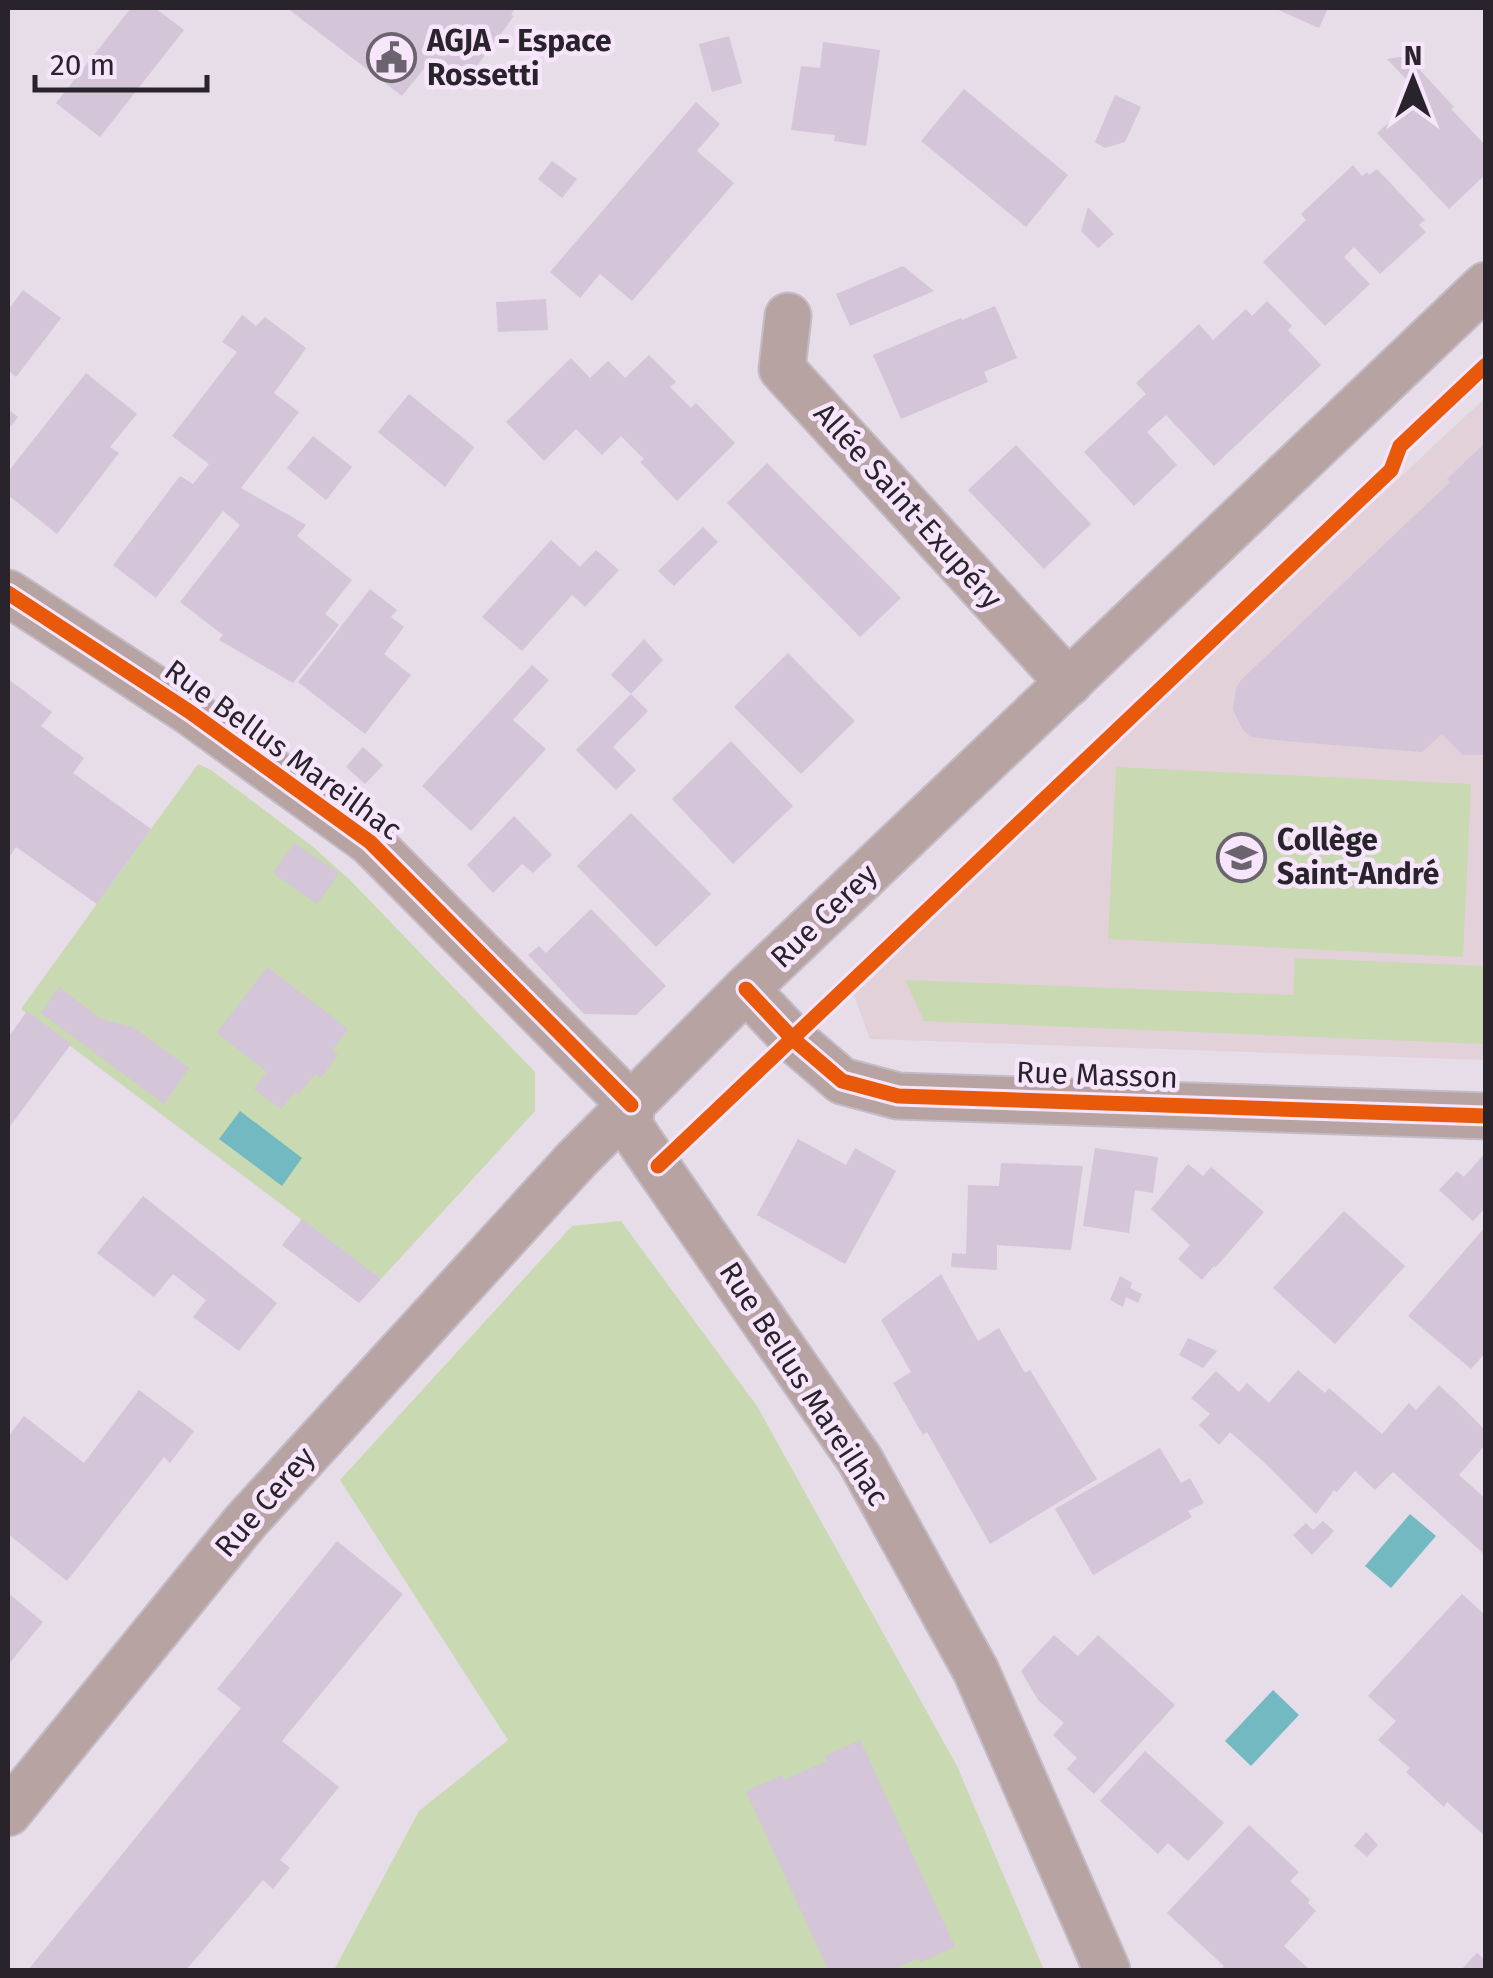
<svg xmlns="http://www.w3.org/2000/svg" width="1493" height="1978" font-family="'Fira Sans',sans-serif">
	<style>
		.education { fill: #e3d1d9 }
		.green { fill: #c9d9b2 }
		.water { fill: #73b9c2 }
		.building { fill: #d4c5d8 }
		.lines { fill: none; stroke-linecap: round; stroke-linejoin: round }
		.minor-casing { stroke: #c3bcc6; stroke-width: 49 }
		.minor { stroke: #b7a3a1; stroke-width: 45 }
		.cycleway-casing { stroke: #f7e5fb; stroke-width: 21 }
		.cycleway { stroke: #e8590c; stroke-width: 15 }
		.labels { text-anchor: middle; dominant-baseline: central; stroke-width: 9; stroke-linejoin: round; paint-order: stroke }
		.poi-label { font-size: 30px; font-weight: bold; fill: #29232b; stroke: #f7e5fb; text-anchor: start }
		.street-label { font-size: 30px; fill: #29232b; stroke: #f7e5fb }
	</style>
	<rect width="100%" height="100%" fill="#e6dde9"/>
	<polygon class="education" points="1485,398 1485,1060 870,1039 854,995 1141,719"/>
	<g class="green">
		<polygon points="198,764 211,770 312,846 350,880 535,1072 535,1111 381,1279 21,1009"/>
		<polygon points="1116,767 1471,784 1463,957 1108,939"/>
		<polygon points="1295,958 1485,966 1485,1044 924,1021 905,980 1293,995"/>
		<polygon points="621,1221 757,1406 957,1766 1044,1970 334,1970 419,1811 508,1740 340,1480 572,1226"/>
	</g>
	<g class="water">
		<polygon points="240,1111 302,1158 282,1186 219,1139"/>
		<polygon points="1410,1514 1436,1536 1391,1588 1365,1566"/>
		<polygon points="1273,1690 1299,1715 1251,1766 1225,1741"/>
	</g>
	<g class="building">
		<polygon points="131,8 155,8 184,30 100,137 56,103"/>
		<polygon points="287,8 516,8 511,14 514,16 459,90 426,66 402,96"/>
		<polygon points="1274,8 1328,8 1319,28"/>
		<polygon points="729,36 742,83 712,92 699,44"/>
		<polygon points="823,42 880,50 866,146 834,141 835,135 791,130 801,66 820,68"/>
		<polygon points="1407,56 1454,107 1451,109 1486,146 1486,174 1449,209 1377,133 1421,95 1387,59"/>
		<polygon points="964,89 1068,175 1026,227 921,141"/>
		<polygon points="1115,95 1141,107 1125,142 1105,148 1095,142"/>
		<polygon points="696,102 720,124 697,151 734,183 632,301 600,274 580,298 550,272"/>
		<polygon points="552,161 577,179 562,198 538,179"/>
		<polygon points="1353,165 1362,176 1367,172 1369,175 1377,169 1425,220 1419,225 1426,232 1380,274 1354,247 1344,257 1370,284 1325,326 1263,262 1306,220 1301,214"/>
		<polygon points="1088,207 1114,234 1098,248 1081,231"/>
		<polygon points="903,266 934,291 850,326 836,294"/>
		<polygon points="23,290 61,318 16,377 8,370 8,310"/>
		<polygon points="546,299 548,330 498,332 496,302"/>
		<polygon points="1267,301 1292,326 1288,330 1321,365 1214,466 1166,415 1147,432 1177,465 1134,506 1084,452 1146,394 1136,383 1199,324 1213,340 1246,309 1252,316"/>
		<polygon points="995,306 1017,358 984,372 988,382 901,419 873,355 961,318 962,320"/>
		<polygon points="242,315 256,326 265,317 306,348 274,393 299,412 241,488 306,525 297,536 352,580 325,614 339,625 293,683 219,640 223,635 180,602 240,525 223,511 156,598 113,565 180,476 193,484 209,464 172,436 237,352 222,342"/>
		<polygon points="649,355 676,382 670,387 691,408 696,403 735,443 677,501 640,462 644,459 621,436 602,455 576,429 544,461 506,422 571,358 590,378 608,361 625,378"/>
		<polygon points="86,373 137,414 110,447 119,453 57,534 8,495 8,472"/>
		<polygon points="409,394 474,447 445,487 378,432"/>
		<polygon points="8,409 18,417 8,430"/>
		<polygon points="313,436 352,467 326,500 287,468"/>
		<polygon points="1486,442 1486,755 1463,755 1442,734 1422,752 1284,741 1251,737 1243,730 1233,710 1236,688 1241,680 1450,482 1447,479"/>
		<polygon points="1016,445 1091,524 1044,569 968,490"/>
		<polygon points="767,463 901,598 860,637 727,503"/>
		<polygon points="703,527 718,542 674,586 658,571"/>
		<polygon points="551,540 580,567 596,550 619,570 585,607 572,595 522,651 482,617"/>
		<polygon points="370,589 397,610 391,617 404,627 384,654 411,675 365,734 298,682"/>
		<polygon points="644,639 663,660 631,694 611,675"/>
		<polygon points="788,653 855,721 801,774 734,707"/>
		<polygon points="532,665 549,680 513,720 546,749 471,831 422,786"/>
		<polygon points="8,679 52,712 41,726 84,758 73,773 151,829 97,904 16,847 8,859"/>
		<polygon points="631,694 648,711 613,747 636,770 616,790 576,750"/>
		<polygon points="731,741 793,806 733,864 672,799"/>
		<polygon points="363,747 383,765 365,784 346,767"/>
		<polygon points="631,813 711,894 656,947 577,866"/>
		<polygon points="514,816 552,855 533,873 522,864 493,893 467,865"/>
		<polygon points="294,843 339,873 317,904 273,873"/>
		<polygon points="591,909 666,986 636,1015 584,1014 528,955 539,946 546,953"/>
		<polygon points="267,967 348,1029 332,1051 338,1055 321,1078 315,1074 298,1095 295,1092 281,1109 254,1089 267,1072 217,1033"/>
		<polygon points="59,987 101,1019 133,1027 189,1068 164,1104 41,1013"/>
		<polygon points="27,1011 71,1044 8,1129 8,1038"/>
		<polygon points="798,1139 846,1165 855,1148 896,1171 845,1264 757,1215"/>
		<polygon points="1095,1148 1158,1157 1153,1193 1135,1190 1129,1233 1083,1226"/>
		<polygon points="1486,1152 1486,1207 1473,1221 1439,1190 1457,1171 1464,1177"/>
		<polygon points="1001,1163 1083,1166 1071,1250 997,1245 997,1270 951,1267 952,1253 966,1254 968,1185 999,1186"/>
		<polygon points="1188,1164 1203,1176 1211,1167 1264,1212 1216,1267 1214,1266 1202,1280 1178,1259 1190,1245 1151,1209"/>
		<polygon points="143,1196 277,1303 239,1351 193,1317 206,1300 173,1274 154,1297 97,1253"/>
		<polygon points="1344,1211 1405,1266 1335,1344 1273,1288"/>
		<polygon points="302,1219 381,1279 359,1303 282,1245"/>
		<polygon points="1486,1226 1486,1352 1471,1369 1408,1316"/>
		<polygon points="941,1274 978,1341 999,1328 1025,1373 1030,1370 1097,1479 990,1544 927,1432 923,1435 893,1383 911,1372 881,1320"/>
		<polygon points="1120,1276 1132,1283 1130,1288 1142,1294 1138,1303 1126,1297 1123,1307 1110,1300"/>
		<polygon points="1188,1338 1217,1351 1203,1368 1179,1355"/>
		<polygon points="1298,1370 1325,1393 1329,1388 1382,1434 1409,1403 1416,1410 1439,1385 1456,1401 1486,1431 1486,1444 1459,1475 1486,1499 1486,1556 1393,1472 1375,1490 1355,1471 1337,1492 1334,1490 1316,1514 1265,1463 1230,1432 1219,1445 1199,1425 1210,1414 1191,1398 1216,1371 1239,1392 1247,1383 1269,1403"/>
		<polygon points="139,1390 194,1431 170,1463 164,1457 67,1581 8,1534 8,1437 24,1416 84,1463"/>
		<polygon points="1160,1448 1181,1483 1190,1478 1204,1503 1188,1511 1192,1517 1093,1575 1055,1509"/>
		<polygon points="1323,1521 1334,1531 1312,1555 1293,1535 1306,1523 1313,1530"/>
		<polygon points="337,1541 403,1594 282,1741 339,1787 280,1860 290,1868 273,1889 263,1880 186,1970 28,1970 241,1708 217,1689"/>
		<polygon points="8,1593 43,1622 8,1665"/>
		<polygon points="1462,1594 1486,1616 1486,1837 1447,1802 1444,1807 1406,1772 1410,1768 1378,1740 1396,1721 1368,1696"/>
		<polygon points="1054,1635 1078,1656 1098,1635 1175,1705 1094,1794 1067,1769 1077,1758 1053,1735 1064,1723 1038,1700 1021,1671"/>
		<polygon points="860,1740 955,1947 921,1962 919,1958 891,1970 828,1970 746,1791 782,1775 784,1780 827,1761 824,1756"/>
		<polygon points="1145,1751 1224,1823 1188,1861 1168,1843 1158,1854 1100,1801"/>
		<polygon points="1249,1825 1299,1872 1290,1881 1310,1900 1308,1903 1316,1911 1284,1946 1310,1970 1220,1970 1224,1966 1167,1913"/>
		<polygon points="1366,1832 1378,1845 1367,1857 1354,1846"/>
		<polygon points="1477,1953 1486,1961 1486,1970 1461,1970"/>
	</g>
	<g class="lines">
		<defs>
			<g id="minor">
				<polyline points="788,316 782,369 1069,683"/>
				<polyline points="8,593 190,712 370,842 631,1105 630,1126 641,1143 860,1460 976,1671 1107,1970"/>
				<polyline points="746,989 793,1039 842,1081 898,1096 1486,1116"/>
				<polyline points="8,1813 246,1521 576,1160 746,989 1486,285"/>
			</g>
		</defs>
		<use href="#minor" class="minor-casing"/>
		<use href="#minor" class="minor"/>
		<defs>
			<g id="cycleway">
				<polyline points="8,593 190,712 370,842 631,1105"/>
				<polyline points="746,989 793,1039 842,1081 898,1096 1486,1116"/>
				<polyline points="658,1166 1391,470 1400,446 1486,365"/>
			</g>
		</defs>
		<use href="#cycleway" class="cycleway-casing"/>
		<use href="#cycleway" class="cycleway"/>
	</g>
	<defs>
		<symbol id="civic-ring" viewBox="-11 -11 22 22"><circle r="9.5" fill="#f7e5fb" stroke="#6b646e" stroke-width="1.5"/><path d="M-.6-6.5H3V-4.5H.6V-3L4-1V1h2V6H-6V1h2V-1L-.6-3ZM-1.2 2.5V6h2.4V2.5Z" fill="#6b646e"/></symbol>
		<symbol id="school-ring" viewBox="-11 -11 22 22"><circle r="9.5" fill="#f7e5fb" stroke="#6b646e" stroke-width="1.5"/><path d="M0-5L7-2L0 1L-7-2ZM-4 1L0 2.5L4 1V4Q0 6-4 4Z" fill="#6b646e"/></symbol>
	</defs>
	<g fill-rule="evenodd">
		<use href="#civic-ring" x="364" y="30" width="55" height="55"/>
		<use href="#school-ring" x="1214" y="830" width="55" height="55"/>
	</g>
	<g class="labels">
		<g class="poi-label">
			<text x="427" y="41">AGJA - Espace<tspan x="427" dy="34">Rossetti</tspan></text>
			<text x="1277" y="840">Collège<tspan x="1277" dy="34">Saint-André</tspan></text>
		</g>
		<g class="street-label">
			<text transform="translate(908 506) rotate(48)">Allée Saint-Exupéry</text>
			<text transform="translate(283 750) rotate(36)">Rue Bellus Mareilhac</text>
			<text transform="translate(824 916) rotate(-44)">Rue Cerey</text>
			<text transform="translate(1097 1075) rotate(2)">Rue Masson</text>
			<text transform="translate(804 1384) rotate(57)">Rue Bellus Mareilhac</text>
			<text transform="translate(265 1502) rotate(-49)">Rue Cerey</text>
		</g>
	</g>
	<rect width="1493" height="1978" fill="none" stroke="#29232b" stroke-width="20"/>
	<g transform="translate(1413 80)" stroke="#f7e5fb" stroke-width="8" paint-order="stroke">
	<path d="M0-8L18 38L0 25L-18 38Z" fill="#29232b"/>
	<text y="-15" font-size="28" font-weight="bold" text-anchor="middle" fill="#29232b">N</text>
	</g>
	<path d="M35 75v15h172v-15" fill="none" stroke="#29232b" stroke-width="5"/>
	<text x="50" y="75" font-size="30" fill="#29232b" stroke="#f7e5fb" stroke-width="8" paint-order="stroke">20 m</text>
</svg>
